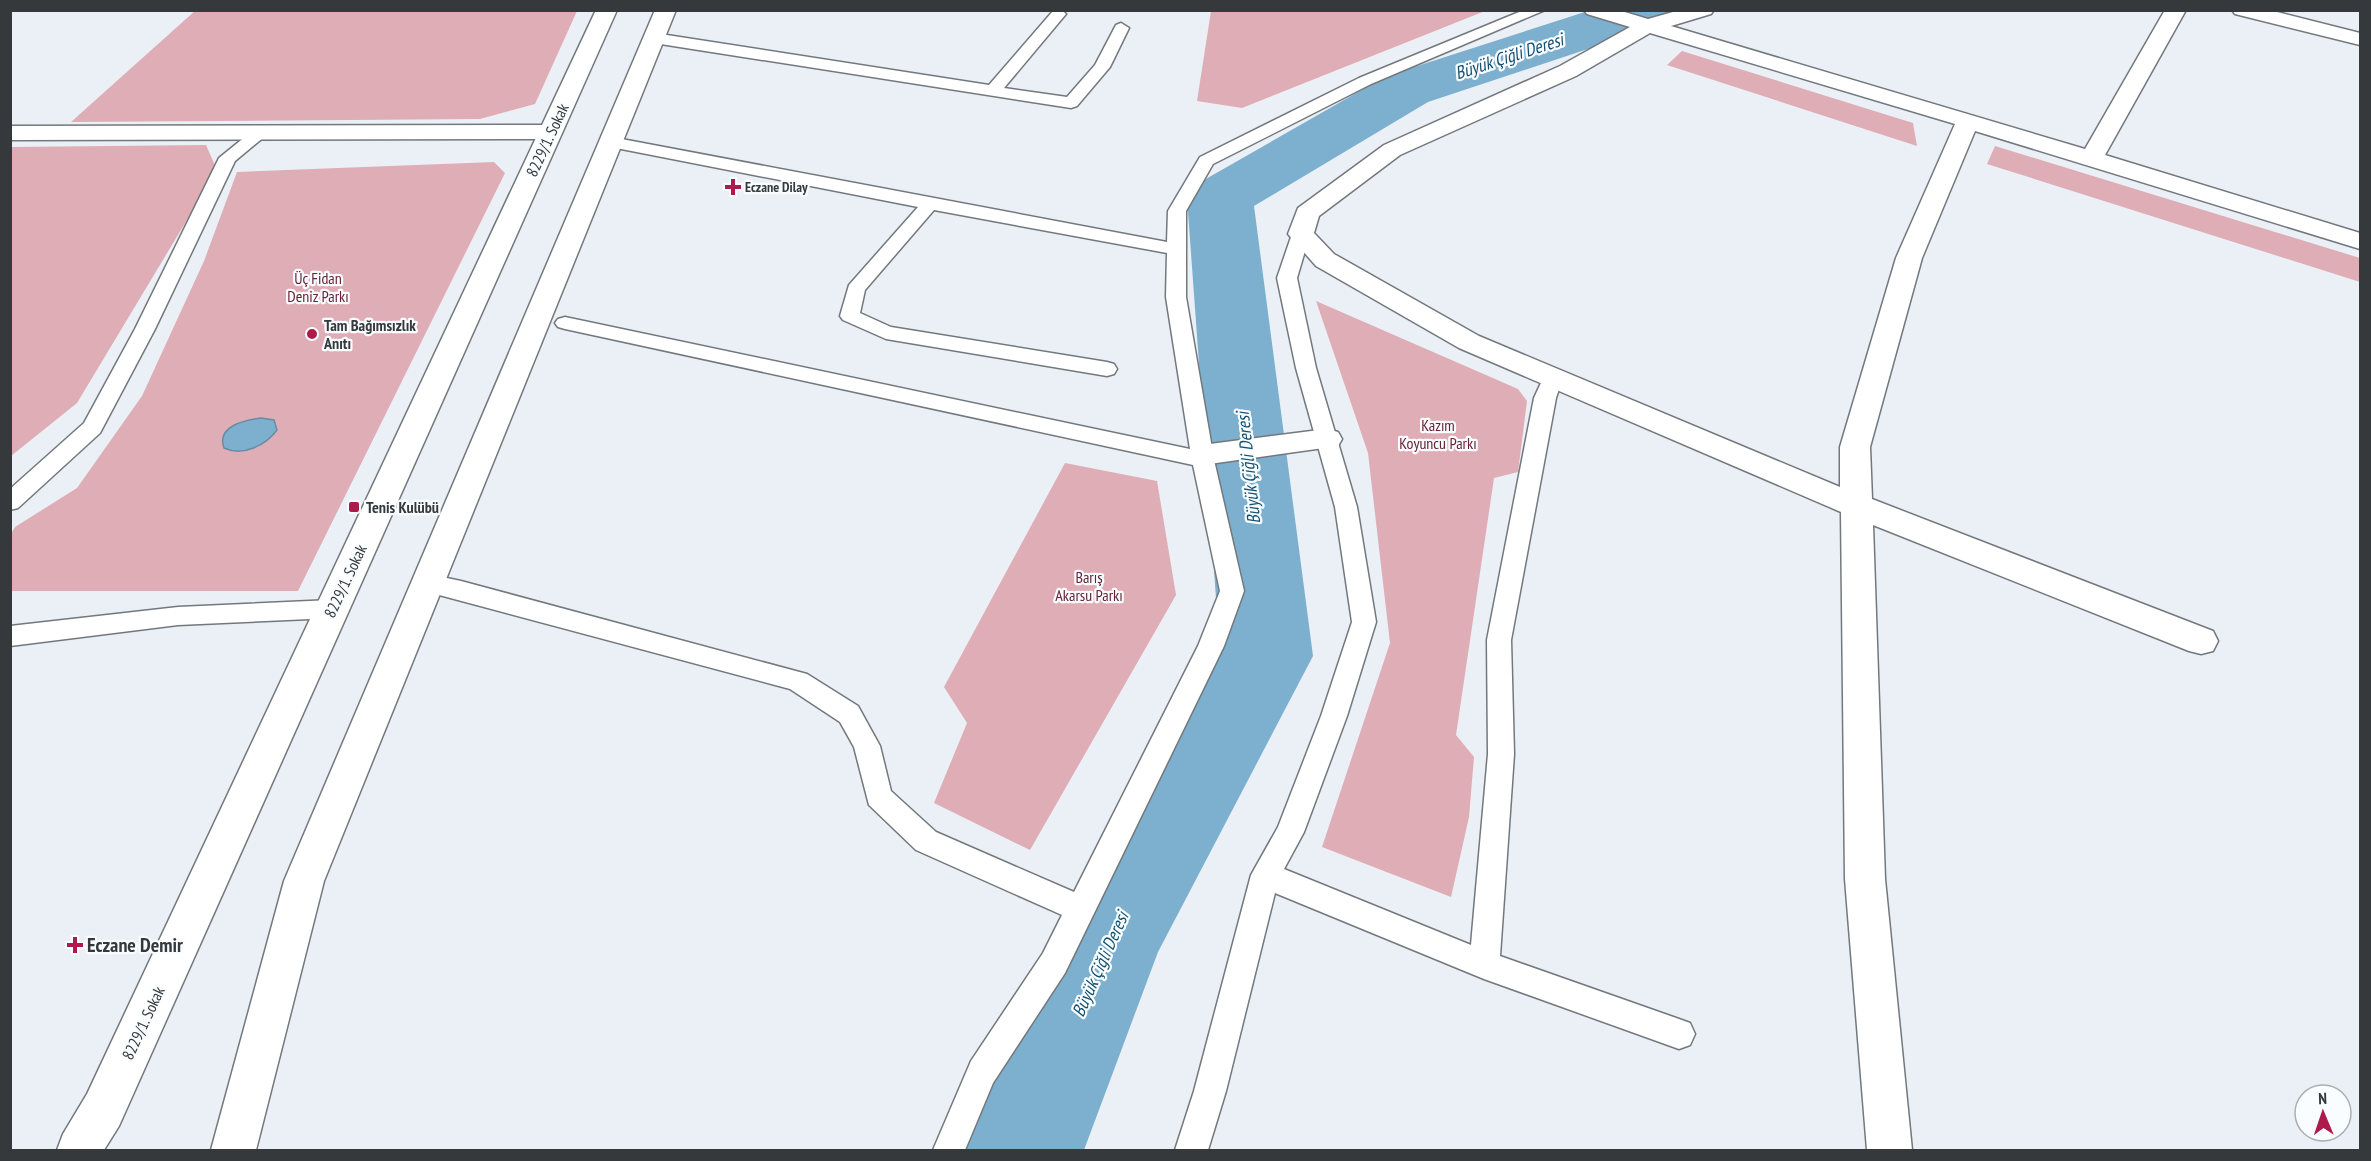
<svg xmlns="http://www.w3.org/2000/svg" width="2371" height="1161" font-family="'PT Sans Narrow',sans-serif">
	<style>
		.green { fill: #dfadb5 }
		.water { fill: #7db0cf; stroke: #688ca3; stroke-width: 1.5 }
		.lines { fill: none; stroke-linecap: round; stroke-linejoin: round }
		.river { fill: #7db0cf; fill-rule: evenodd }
		.service-casing { stroke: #72787c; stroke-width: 3 }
		.pedestrian-casing { stroke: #72787c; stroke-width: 3 }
		.minor-casing { stroke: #72787c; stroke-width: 3 }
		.tertiary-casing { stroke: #72787c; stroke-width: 3 }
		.service { fill: #fff; fill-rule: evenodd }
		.pedestrian { fill: #fff; fill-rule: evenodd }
		.minor { fill: #fff; fill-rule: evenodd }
		.tertiary { fill: #fff; fill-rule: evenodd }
		.poi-dot { fill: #ad1b4c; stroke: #fafdff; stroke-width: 2 }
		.labels { text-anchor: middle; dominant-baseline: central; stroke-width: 4.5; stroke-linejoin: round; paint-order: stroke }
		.far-poi-label { font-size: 14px; font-weight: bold; fill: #36393b; stroke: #fafdff; text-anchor: start }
		.street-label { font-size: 16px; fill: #36393b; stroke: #fafdff }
		.park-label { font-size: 16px; fill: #672233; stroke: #fafdff }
		.poi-label { font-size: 16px; font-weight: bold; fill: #36393b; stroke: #fafdff; text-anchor: start }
		.water-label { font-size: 18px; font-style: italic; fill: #125070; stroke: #fafdff }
		.near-poi-label { font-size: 20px; font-weight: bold; fill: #36393b; stroke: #fafdff; text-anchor: start }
	</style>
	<rect width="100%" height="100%" fill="#eaf0f5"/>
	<g class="green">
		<polygon points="196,10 577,10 577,11 535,104 480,119 71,122"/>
		<polygon points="1211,11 1211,10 1485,11 1242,108 1197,101"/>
		<polygon points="1682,51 1913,123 1917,146 1667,65"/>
		<polygon points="206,145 217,170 77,403 11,456 11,147"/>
		<polygon points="1995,146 2360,258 2360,282 1987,164"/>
		<polygon points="494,162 505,173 298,591 11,591 11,534 15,527 77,488 142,396 204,261 237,172"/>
		<polygon points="1316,301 1518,389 1527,401 1518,472 1494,478 1456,735 1474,757 1469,817 1451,897 1322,847 1390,643 1368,453"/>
		<polygon points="1065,463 1157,481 1176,595 1030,850 934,803 967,723 944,687"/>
	</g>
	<path class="water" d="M261,418L274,420L277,430C266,445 243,457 224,448C216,426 245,420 261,418Z"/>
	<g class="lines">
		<polygon class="river" points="1591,10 1676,10 1669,22 1428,102 1254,206 1313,656 1158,952 1084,1150 962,1150 1072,897 1220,653 1187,198 1197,184 1386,76"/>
		<defs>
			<g id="service">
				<polygon points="1524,10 1545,10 1371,84 1213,164 1186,211 1186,297 1214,460 1244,591 1224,646 1065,973 993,1083 965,1150 933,1150 971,1061 1043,953 1062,915 916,850 869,805 854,747 840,722 790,689 428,592 420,589 416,583 420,577 428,574 461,581 807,674 858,706 880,746 891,791 936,832 1074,892 1198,646 1220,591 1193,465 565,329 558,327 555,323 558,319 565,317 1190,449 1166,297 1167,253 934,210 865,290 860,313 891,327 1107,362 1114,364 1117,369 1114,374 1107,376 886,339 843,320 840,316 849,285 918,207 611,147 605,146 602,142 605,138 611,137 1167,242 1168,211 1200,157 1359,78"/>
				<polygon points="1053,11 1063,11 1066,14 1004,88 1067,97 1095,65 1116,25 1121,23 1129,28 1110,67 1077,106 1071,108 654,43 646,38 654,33 989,85"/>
				<polygon points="262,127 268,128 270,132 235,161 155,329 100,433 18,508 10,510 10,489 84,423 135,329 219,158 256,128"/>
				<polygon points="1301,228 1308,230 1310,234 1297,278 1316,368 1357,507 1376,622 1347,716 1304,832 1284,869 1471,945 1488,754 1487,640 1534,398 1546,372 1553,370 1560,372 1563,377 1556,398 1511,640 1514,754 1500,956 1679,1019 1690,1023 1695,1034 1690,1045 1679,1049 1484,979 1275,893 1226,1091 1208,1150 1175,1150 1194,1091 1251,875 1278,827 1321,716 1352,622 1335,507 1296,368 1277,278 1292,234 1294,230"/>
				<polygon points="332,600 341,602 344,609 341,616 332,618 178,625 10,646 10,626 178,607"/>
			</g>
			<polygon id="pedestrian" points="1327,429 1338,432 1342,439 1338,446 1202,465 1191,462 1187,455 1191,448 1202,445"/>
			<g id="minor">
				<path d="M1584,10H1618L1648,19L1680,10H1714L1711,14L1671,26L2085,149L2165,10H2186L2105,155L2360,233V249L1975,131L1922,258L1870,447L1872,499L2213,631L2218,641L2213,651L2201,654L2189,651L1873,525L1885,879L1912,1150H1867L1845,879L1841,512L1459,348L1316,266L1288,234L1298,208L1384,145L1560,66L1630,27L1587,14ZM1650,33L1955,124L1896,258L1840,447V487L1479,336L1334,254L1314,233L1319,216L1400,155L1576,76Z"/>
				<polygon points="2232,10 2269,10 2360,33 2360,45 2235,14"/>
				<polygon points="550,125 558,127 562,132 558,137 550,139 10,140 10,126"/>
			</g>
			<g id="tertiary">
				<polygon points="596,10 617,10 119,1126 104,1150 57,1150 63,1134 87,1094"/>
				<polygon points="655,10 676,10 324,881 256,1150 211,1150 284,881"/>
			</g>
		</defs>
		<use href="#service" class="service-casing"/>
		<use href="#pedestrian" class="pedestrian-casing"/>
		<use href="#minor" class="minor-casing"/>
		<use href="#tertiary" class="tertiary-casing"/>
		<use href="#service" class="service"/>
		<use href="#pedestrian" class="pedestrian"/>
		<use href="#minor" class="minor"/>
		<use href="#tertiary" class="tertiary"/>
	</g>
	<g class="poi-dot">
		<path d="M730 178h6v6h6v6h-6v6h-6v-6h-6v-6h6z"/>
		<circle cx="312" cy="334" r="6"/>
		<rect x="348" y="501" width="12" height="12" rx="3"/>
		<path d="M72 936h6v6h6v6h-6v6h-6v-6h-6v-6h6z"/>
	</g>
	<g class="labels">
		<g class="far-poi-label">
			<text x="745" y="187">Eczane Dilay</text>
		</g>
		<g class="street-label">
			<text transform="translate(547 140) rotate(-65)">8229/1. Sokak</text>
			<text transform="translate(345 581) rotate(-65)">8229/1. Sokak</text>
			<text transform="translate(143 1023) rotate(-65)">8229/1. Sokak</text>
		</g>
		<g class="park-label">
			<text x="318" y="278">Üç Fidan<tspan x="318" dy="18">Deniz Parkı</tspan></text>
			<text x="1438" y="425">Kazım<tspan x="1438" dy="18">Koyuncu Parkı</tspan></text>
			<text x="1089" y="577">Barış<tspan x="1089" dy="18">Akarsu Parkı</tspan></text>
		</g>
		<g class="poi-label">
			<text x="324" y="325">Tam Bağımsızlık<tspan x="324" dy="18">Anıtı</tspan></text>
			<text x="366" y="507">Tenis Kulübü</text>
		</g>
		<g class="water-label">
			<text transform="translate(1509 56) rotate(-18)">Büyük Çiğli Deresi</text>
			<text transform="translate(1248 468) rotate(-96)">Büyük Çiğli Deresi</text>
			<text transform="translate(1100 964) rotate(-66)">Büyük Çiğli Deresi</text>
		</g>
		<g class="near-poi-label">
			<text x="87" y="945">Eczane Demir</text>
		</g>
	</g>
	<rect width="2371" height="1161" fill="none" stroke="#36393b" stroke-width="24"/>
	<g transform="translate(2323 1113) rotate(358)"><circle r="28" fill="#fafdff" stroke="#acafb1" stroke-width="1.5"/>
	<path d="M0-4.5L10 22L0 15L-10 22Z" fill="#ad1b4c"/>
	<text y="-9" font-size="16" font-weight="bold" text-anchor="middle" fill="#36393b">N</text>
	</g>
</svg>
